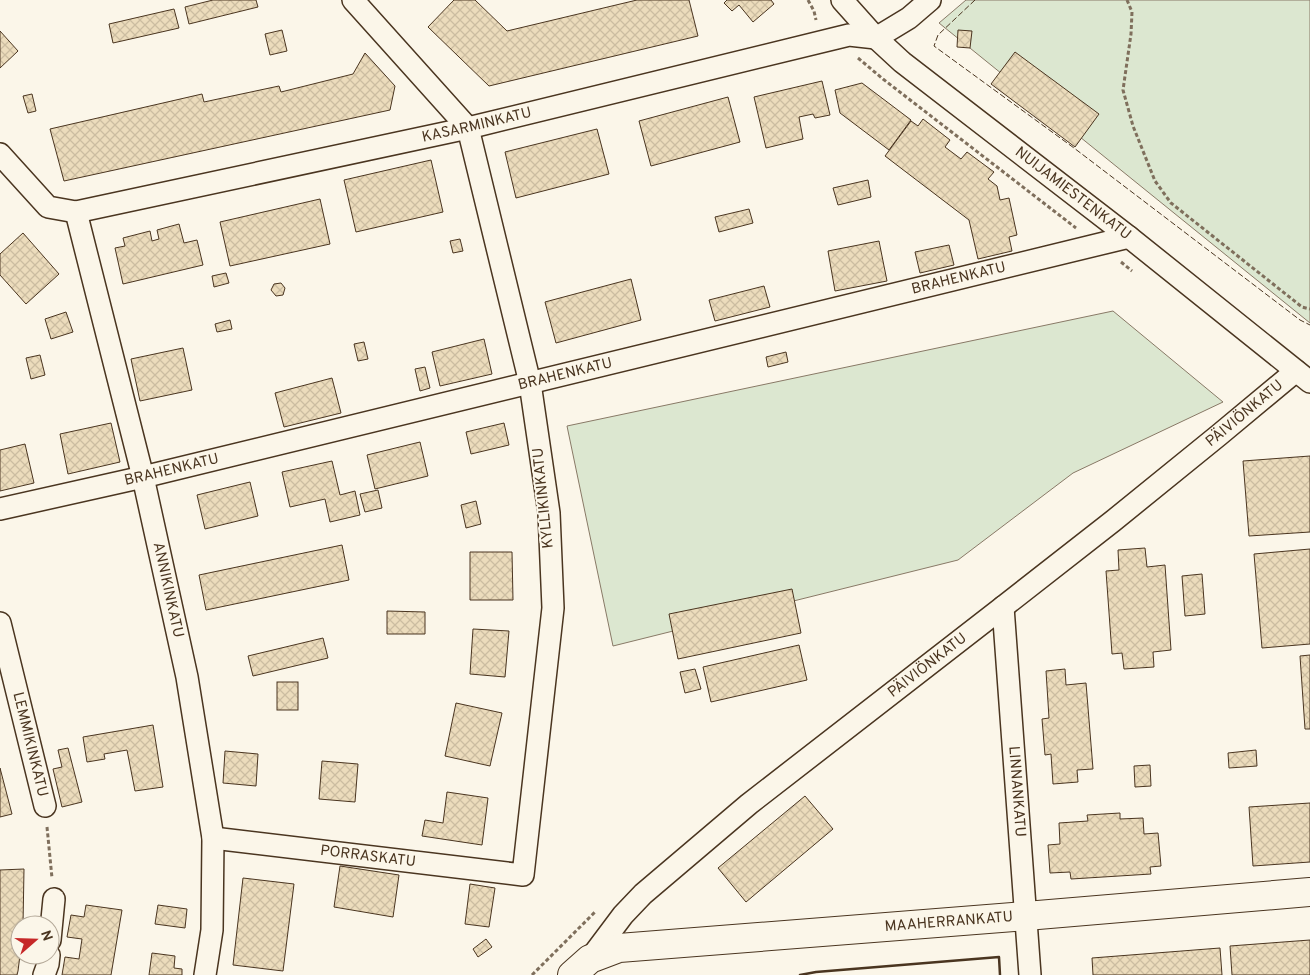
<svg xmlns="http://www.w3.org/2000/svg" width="1310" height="975" font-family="Overpass,sans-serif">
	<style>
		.green { fill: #dce7d0; stroke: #887966 }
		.building { fill: url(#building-cross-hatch); stroke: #4a3520 }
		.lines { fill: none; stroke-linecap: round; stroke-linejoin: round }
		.minor-casing { stroke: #4a3520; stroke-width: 24 }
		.secondary-casing { stroke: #4a3520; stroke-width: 30 }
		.path { stroke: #7f6f5c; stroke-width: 3; stroke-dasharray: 4 2.5; stroke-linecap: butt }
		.minor { stroke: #fbf6e9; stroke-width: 21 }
		.secondary { stroke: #fbf6e9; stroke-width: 28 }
		.fence { stroke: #4a3520; stroke-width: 1; stroke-dasharray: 6 2.5; stroke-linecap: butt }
		.wall { stroke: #4a3520; stroke-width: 2.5 }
		.labels { text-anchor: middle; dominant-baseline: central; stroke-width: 4; stroke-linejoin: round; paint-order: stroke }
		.street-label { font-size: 15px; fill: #4a3520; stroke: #fbf6e9 }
	</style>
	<defs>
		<pattern id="building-cross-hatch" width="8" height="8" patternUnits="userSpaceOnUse" patternTransform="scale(1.25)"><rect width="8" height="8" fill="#ecdcbc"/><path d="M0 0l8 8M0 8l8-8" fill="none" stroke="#ccbda1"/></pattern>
	</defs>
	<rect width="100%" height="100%" fill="#fbf6e9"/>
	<g class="green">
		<polygon points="966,0 1310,0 1310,323 939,23"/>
		<polygon points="1113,311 1223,402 1073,473 958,560 613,646 567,426"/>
	</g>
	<g class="building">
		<polygon points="213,0 256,0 258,7 189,24 185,7"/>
		<polygon points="454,0 475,0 507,31 637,0 689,0 698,36 489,86 428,27"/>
		<polygon points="727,0 771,0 774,4 753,22 739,5 732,11 724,3"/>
		<polygon points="174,9 179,28 113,43 109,24"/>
		<polygon points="282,30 287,51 270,55 265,34"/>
		<polygon points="958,30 972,31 970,48 957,47"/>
		<polygon points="0,31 18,51 0,68"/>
		<polygon points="1015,52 1099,114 1075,147 991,84"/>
		<polygon points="365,53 395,86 390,110 64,181 50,129 202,94 204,102 279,86 281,92 353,74"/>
		<polygon points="822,81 830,115 815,118 813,114 799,117 803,139 766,148 754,97"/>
		<polygon points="862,83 911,120 889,150 840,113 835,90"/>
		<polygon points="32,94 36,111 28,113 23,96"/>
		<polygon points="728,97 740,142 651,166 639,121"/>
		<polygon points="923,119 950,140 945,147 961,159 967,152 994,172 988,179 997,186 1000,200 1009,198 1017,235 1009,237 1012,251 978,259 969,220 885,156 911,121 918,126"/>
		<polygon points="597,129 609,174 516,198 505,152"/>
		<polygon points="431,160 443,212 356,232 344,180"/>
		<polygon points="868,180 871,197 838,205 833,188"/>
		<polygon points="320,199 330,244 230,266 220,222"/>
		<polygon points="749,209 753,223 719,232 715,217"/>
		<polygon points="179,224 184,243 197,240 203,265 123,284 115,248 125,246 123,238 150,231 152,241 159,239 157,230"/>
		<polygon points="23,233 59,274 26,304 0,275 0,254"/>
		<polygon points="460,239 463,251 453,253 450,241"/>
		<polygon points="879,241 887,281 835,291 828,251"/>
		<polygon points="949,245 954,265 920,273 915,252"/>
		<polygon points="226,273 229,283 214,287 212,276"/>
		<polygon points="631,279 641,320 556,343 545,302"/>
		<polygon points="281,283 285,288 283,295 276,296 271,290 274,284"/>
		<polygon points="764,286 770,307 715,321 709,300"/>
		<polygon points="66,312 73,332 51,339 45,319"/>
		<polygon points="230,320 232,329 217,332 215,324"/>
		<polygon points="484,339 492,374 440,386 432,352"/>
		<polygon points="364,342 368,359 358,361 354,344"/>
		<polygon points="183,348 192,390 140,401 131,359"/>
		<polygon points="786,352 788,362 768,367 766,357"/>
		<polygon points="40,355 45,375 31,379 26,358"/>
		<polygon points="425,367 430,388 420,391 415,369"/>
		<polygon points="332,378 341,413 284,427 275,393"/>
		<polygon points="111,423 120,462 68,474 60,434"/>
		<polygon points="504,423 509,445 471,454 466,432"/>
		<polygon points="420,442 428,476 375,489 367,455"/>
		<polygon points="25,444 34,483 0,491 0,450"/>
		<polygon points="1310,456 1310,532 1249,536 1243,461"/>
		<polygon points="332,461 340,495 355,491 360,515 330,522 325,499 290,507 282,472"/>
		<polygon points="250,482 258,516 205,529 197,495"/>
		<polygon points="378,490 382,508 365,512 360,494"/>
		<polygon points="476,501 481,524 466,528 461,505"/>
		<polygon points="342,545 349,580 206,610 199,575"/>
		<polygon points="1145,548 1147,567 1165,565 1171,650 1153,652 1154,667 1124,669 1122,653 1112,654 1106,571 1119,570 1118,550"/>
		<polygon points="1310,549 1310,644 1262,648 1254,554"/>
		<polygon points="470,552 512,552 513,600 470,600"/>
		<polygon points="1202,574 1205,614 1185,616 1182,576"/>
		<polygon points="792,589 801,633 678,659 669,614"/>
		<polygon points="387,611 425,612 425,634 387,634"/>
		<polygon points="473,629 509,631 505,677 470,674"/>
		<polygon points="323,638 328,658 253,676 248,656"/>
		<polygon points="799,645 807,680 711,702 703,667"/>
		<polygon points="1310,655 1310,729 1305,729 1300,656"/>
		<polygon points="695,669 701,689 685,693 680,672"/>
		<polygon points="1065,669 1066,685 1086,683 1093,769 1077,770 1078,782 1053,784 1051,754 1045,755 1042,719 1049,718 1046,671"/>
		<rect x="277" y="682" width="21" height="28"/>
		<polygon points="456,703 502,713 490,766 445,756"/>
		<polygon points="153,725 163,787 135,791 127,750 104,754 105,759 87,762 83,737"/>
		<polygon points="68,748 82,802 62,807 53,769 62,767 58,750"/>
		<polygon points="1256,750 1257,766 1229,768 1228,753"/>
		<polygon points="225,751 258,754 256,786 223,783"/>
		<polygon points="322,761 358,764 355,802 319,799"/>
		<polygon points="1150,765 1151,786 1135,787 1134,766"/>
		<polygon points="0,768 12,814 0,817"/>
		<polygon points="447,792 488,798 482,845 422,836 425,820 443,823"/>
		<polygon points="805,796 833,829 746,902 718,868"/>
		<polygon points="1310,803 1310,862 1253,866 1249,807"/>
		<polygon points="1120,813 1120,819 1143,818 1144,834 1158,833 1161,866 1150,867 1151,874 1071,879 1070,872 1050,873 1048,845 1060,844 1059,823 1088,821 1087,815"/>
		<polygon points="340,866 399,875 393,917 334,907"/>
		<polygon points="24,869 23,925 20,925 20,955 18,971 17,975 0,975 0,870"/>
		<polygon points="243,878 294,884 283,971 233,965"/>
		<polygon points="470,884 495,888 489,927 465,924"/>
		<polygon points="86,905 122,910 111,975 62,975 65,957 79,959 82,939 67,937 71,915 84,917"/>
		<polygon points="158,905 187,909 185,928 155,924"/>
		<polygon points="486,939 492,947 478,957 473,949"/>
		<polygon points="1310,940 1310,975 1232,975 1230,946"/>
		<polygon points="1220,948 1222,975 1093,975 1092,958"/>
		<polygon points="152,953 175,956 174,968 182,969 182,975 149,975"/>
	</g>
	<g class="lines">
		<defs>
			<g id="minor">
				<path id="s1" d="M842,0L876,38L902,62L1129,237L1310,382"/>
				<polyline points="876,38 909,18 930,0"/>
				<path id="s2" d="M0,154L48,207L76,212L468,128L849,35L876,38"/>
				<path id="s3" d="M76,212L143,477L187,677L213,838L212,930L205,975"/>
				<path id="s4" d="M0,509L143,477L1129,237"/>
				<path id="s5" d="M1003,607L1030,975"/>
				<path id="s6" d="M0,623L45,806"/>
				<path id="s7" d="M213,838L523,875L553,608L549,513L530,383L468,128L353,0"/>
				<polyline points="50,940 54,899"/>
				<path id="s8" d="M590,959L623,915L643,894L749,804L1003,607L1113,521L1219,435L1296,371"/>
				<polyline points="44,975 48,964 49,955"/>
			</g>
			<g id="secondary">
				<path id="s9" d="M572,975L590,959L619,948L1026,916L1310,892"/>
			</g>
		</defs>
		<use href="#minor" class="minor-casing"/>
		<use href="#secondary" class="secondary-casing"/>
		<g class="path">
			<polyline points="808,0 814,11 816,20"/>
			<polyline points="1127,0 1132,12 1131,34 1123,90 1133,126 1155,181 1171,203 1302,307 1310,309"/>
			<polyline points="858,58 883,79 1076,228"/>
			<polyline points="1121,262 1132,271"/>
			<polyline points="47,827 52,878"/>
			<polyline points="532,975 595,912"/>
		</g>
		<use href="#minor" class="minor"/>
		<use href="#secondary" class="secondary"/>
		<polyline class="fence" points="975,0 938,35 934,46 1074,148 1300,320 1310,325"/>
		<polyline class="wall" points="800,975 816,972 999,957 1000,975"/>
	</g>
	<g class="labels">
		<g class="street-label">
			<text stroke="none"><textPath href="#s2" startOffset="510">KASARMINKATU</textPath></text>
			<text stroke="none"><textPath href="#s1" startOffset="302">NUIJAMIESTENKATU</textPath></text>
			<text stroke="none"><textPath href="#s4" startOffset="986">BRAHENKATU</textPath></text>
			<text stroke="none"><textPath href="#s4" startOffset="581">BRAHENKATU</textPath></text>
			<text stroke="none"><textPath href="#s8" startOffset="854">PÄIVIÖNKATU</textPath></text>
			<text stroke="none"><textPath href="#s4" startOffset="176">BRAHENKATU</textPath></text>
			<text transform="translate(544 498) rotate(-96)">KYLLIKINKATU</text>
			<text stroke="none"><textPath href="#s3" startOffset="389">ANNIKINKATU</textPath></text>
			<text stroke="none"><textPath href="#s8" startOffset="449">PÄIVIÖNKATU</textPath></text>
			<text stroke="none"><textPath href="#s6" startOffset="125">LEMMIKINKATU</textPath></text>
			<text stroke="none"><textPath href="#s5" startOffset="185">LINNANKATU</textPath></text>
			<text stroke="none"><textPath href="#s7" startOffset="156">PORRASKATU</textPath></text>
			<text stroke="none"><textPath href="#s9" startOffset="386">MAAHERRANKATU</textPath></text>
		</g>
	</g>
	<g transform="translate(35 940) rotate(70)"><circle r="24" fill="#fbf6e9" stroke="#b4a999"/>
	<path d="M0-4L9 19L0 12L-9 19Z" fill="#c62828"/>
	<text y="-8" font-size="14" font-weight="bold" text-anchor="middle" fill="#4a3520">N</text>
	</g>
</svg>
